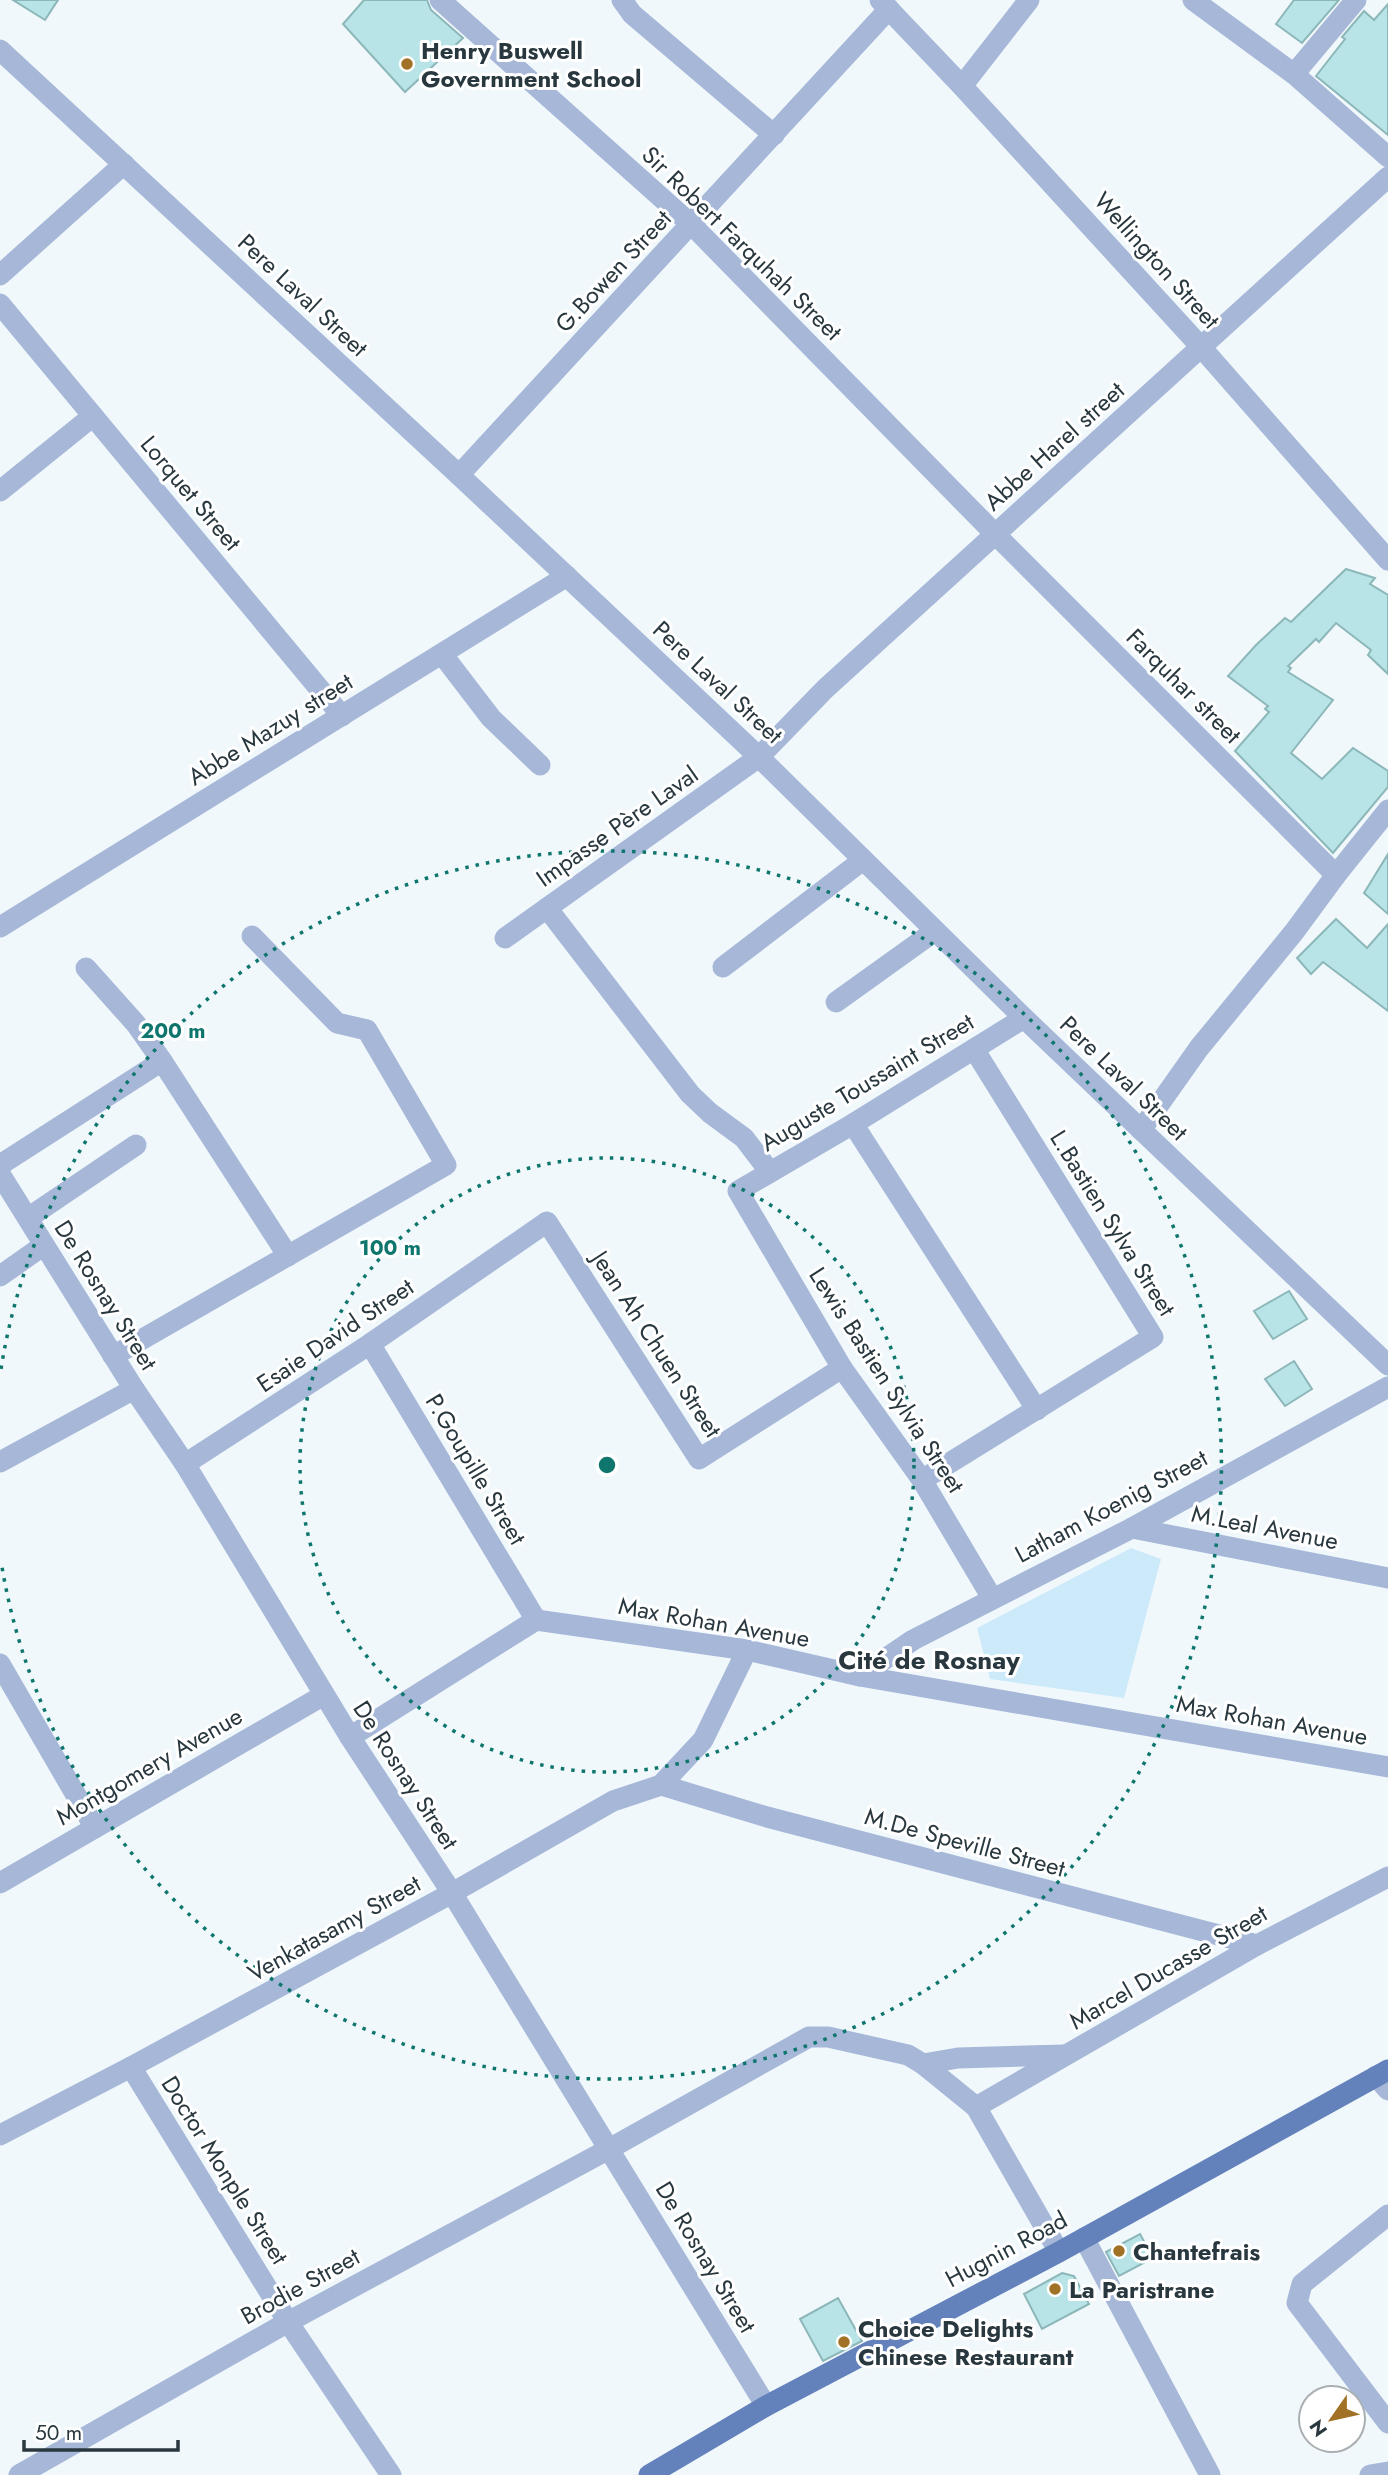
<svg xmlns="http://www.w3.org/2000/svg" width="1388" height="2475" font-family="Jost,sans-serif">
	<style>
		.green { fill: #cdeafa }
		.building { fill: #b8e4e7; stroke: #8cb7b9; stroke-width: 2 }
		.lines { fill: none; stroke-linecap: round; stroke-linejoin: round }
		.minor { stroke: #a6b7d8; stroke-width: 21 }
		.major { stroke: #6381ba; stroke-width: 21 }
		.ring { fill: none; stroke: #0f766e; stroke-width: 3.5; stroke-dasharray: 3.5 7 }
		.poi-dot { fill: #a17125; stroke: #fff; stroke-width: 2.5 }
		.labels { text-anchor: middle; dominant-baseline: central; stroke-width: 6; stroke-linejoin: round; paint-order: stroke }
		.poi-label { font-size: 24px; font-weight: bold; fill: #29383f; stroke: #fff; text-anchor: start }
		.street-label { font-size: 24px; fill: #29383f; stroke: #fff }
		.neighbourhood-label { font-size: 26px; font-weight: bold; fill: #29383f; stroke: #fff }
		.centre { fill: #0f766e; stroke: #fff; stroke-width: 3.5 }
		.ring-label { font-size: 21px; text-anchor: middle; font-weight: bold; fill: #0f766e; stroke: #fff; stroke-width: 6; stroke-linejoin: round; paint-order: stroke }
	</style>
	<rect width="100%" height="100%" fill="#f1f8fc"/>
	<polygon class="green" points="1131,1548 1161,1559 1124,1698 990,1679 977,1628"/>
	<g class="building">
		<polygon points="13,0 58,0 45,20"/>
		<polygon points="364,0 427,0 431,10 463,38 405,92 343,24"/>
		<polygon points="1294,0 1339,0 1302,43 1276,24"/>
		<polygon points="1388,4 1388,135 1316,76 1345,39 1342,37 1364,11 1374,20"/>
		<polygon points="1346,569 1375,578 1370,584 1388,595 1388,674 1368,655 1371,650 1336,623 1319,642 1316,639 1288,666 1291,668 1288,672 1333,700 1291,753 1322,779 1353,748 1388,771 1388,787 1333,853 1235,751 1269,712 1265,709 1268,706 1228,676 1256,645 1285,618 1291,622"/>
		<polygon points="1388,854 1388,914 1364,893"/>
		<polygon points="1336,919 1367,948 1388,924 1388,1011 1323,962 1311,974 1297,958"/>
		<polygon points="1289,1291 1307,1319 1273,1339 1254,1311"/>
		<polygon points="1294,1361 1312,1389 1285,1406 1265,1379"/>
		<polygon points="1140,2234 1153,2258 1119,2276 1106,2252"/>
		<polygon points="1062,2273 1074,2276 1089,2304 1042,2329 1024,2294"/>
		<polygon points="838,2298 862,2341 823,2361 800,2319"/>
	</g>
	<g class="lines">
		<g class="minor">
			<polyline points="440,0 692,225 996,535 1336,875"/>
			<polyline points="622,0 632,14 774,135"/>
			<polyline points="880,0 962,86 1201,347 1388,560"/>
			<polyline points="1193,0 1294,74 1388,157"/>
			<polyline points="0,50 459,475 759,757 1024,1018 1388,1365"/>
			<polyline points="1294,74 1356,0"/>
			<polyline points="962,86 1029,0"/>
			<polyline points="0,275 124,164"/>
			<polyline points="0,304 342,716"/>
			<polyline points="459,475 889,9"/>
			<polyline points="0,491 93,416"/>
			<polyline points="442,654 491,718 540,765"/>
			<polyline points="547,908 690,1094 710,1113 744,1138 770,1172"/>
			<polyline points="0,927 567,576"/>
			<polyline points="505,938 759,757 825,689 1388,177"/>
			<polyline points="723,967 863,860"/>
			<polyline points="86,968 136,1024 162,1061 288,1256"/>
			<polyline points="836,1002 935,931"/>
			<polyline points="853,1124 1037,1410"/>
			<polyline points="1141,1130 1199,1048 1294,932 1336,875 1388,810"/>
			<polyline points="0,1165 162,1061"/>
			<polyline points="0,1174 134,1389 185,1464 350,1737 452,1893 766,2406"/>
			<polyline points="28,1218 136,1145"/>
			<polyline points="0,1276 44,1245"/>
			<polyline points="370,1344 536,1620"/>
			<polyline points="113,1356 446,1165 367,1030 337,1023 252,936"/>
			<polyline points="0,1462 134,1389"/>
			<polyline points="185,1464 370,1344 547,1222 699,1459 842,1368"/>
			<polyline points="922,1480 1153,1337 974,1049"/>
			<polyline points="1132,1528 1388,1578"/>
			<polyline points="992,1598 922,1480 842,1368 738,1191 853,1124 1024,1018"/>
			<polyline points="0,1664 95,1828"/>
			<polyline points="860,1676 913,1640 1132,1528 1388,1387"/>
			<polyline points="350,1737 536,1620 747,1650 860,1676 1388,1767"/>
			<polyline points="661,1785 767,1817 1257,1945"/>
			<polyline points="0,1883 324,1695"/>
			<polyline points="923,2064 958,2058 1064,2055"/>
			<polyline points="131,2067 288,2322 391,2475"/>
			<polyline points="1376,2076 1388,2090"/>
			<polyline points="976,2107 1257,1945 1388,1877"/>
			<polyline points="0,2135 131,2067 452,1893 613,1801 661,1785 703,1740 747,1650"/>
			<polyline points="1388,2215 1302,2284 1297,2303 1388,2423"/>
			<polyline points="1084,2238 1210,2475"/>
			<polyline points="19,2475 288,2322 609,2149 809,2037 828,2037 908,2055 923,2064 976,2107 1059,2252"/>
			<polyline points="1370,2475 1388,2472"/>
		</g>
		<polyline class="major" points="649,2475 766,2406 1059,2252 1388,2070"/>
	</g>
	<g class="ring">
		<circle cx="607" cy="1465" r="307"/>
		<path d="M1 1369A614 614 0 1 1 1 1561"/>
	</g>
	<g class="poi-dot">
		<circle cx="407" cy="64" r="7"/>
		<circle cx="1119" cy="2251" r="7"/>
		<circle cx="1055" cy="2289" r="7"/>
		<circle cx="844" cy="2342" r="7"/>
	</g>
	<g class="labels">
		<g class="poi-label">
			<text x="421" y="50">Henry Buswell<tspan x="421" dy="28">Government School</tspan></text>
			<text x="1133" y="2251">Chantefrais</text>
			<text x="1069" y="2289">La Paristrane</text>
			<text x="858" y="2328">Choice Delights<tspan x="858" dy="28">Chinese Restaurant</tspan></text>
		</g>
		<g class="street-label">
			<text transform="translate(742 243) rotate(44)">Sir Robert Farquhah Street</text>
			<text transform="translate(1157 260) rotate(48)">Wellington Street</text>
			<text transform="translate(613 271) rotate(-47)">G.Bowen Street</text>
			<text transform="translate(303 295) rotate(43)">Pere Laval Street</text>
			<text transform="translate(1054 446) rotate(-42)">Abbe Harel street</text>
			<text transform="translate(191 493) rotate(50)">Lorquet Street</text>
			<text transform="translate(718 682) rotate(43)">Pere Laval Street</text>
			<text transform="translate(1184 686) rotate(45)">Farquhar street</text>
			<text transform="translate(270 729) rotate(-32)">Abbe Mazuy street</text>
			<text transform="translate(617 826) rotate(-35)">Impasse Père Laval</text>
			<text transform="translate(1124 1078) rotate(44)">Pere Laval Street</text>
			<text transform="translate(867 1082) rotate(-31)">Auguste Toussaint Street</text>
			<text transform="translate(1113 1223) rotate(58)">L.Bastien Sylva Street</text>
			<text transform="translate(106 1295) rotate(58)">De Rosnay Street</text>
			<text transform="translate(335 1335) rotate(-34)">Esaie David Street</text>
			<text transform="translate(657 1344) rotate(57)">Jean Ah Chuen Street</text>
			<text transform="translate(887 1380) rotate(57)">Lewis Bastien Sylvia Street</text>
			<text transform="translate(476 1469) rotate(59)">P.Goupille Street</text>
			<text transform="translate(1111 1506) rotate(-28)">Latham Koenig Street</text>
			<text transform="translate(1265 1527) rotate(11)">M.Leal Avenue</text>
			<text transform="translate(714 1622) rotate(10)">Max Rohan Avenue</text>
			<text transform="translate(1272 1720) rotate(10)">Max Rohan Avenue</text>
			<text transform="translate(149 1766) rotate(-30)">Montgomery Avenue</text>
			<text transform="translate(406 1775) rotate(57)">De Rosnay Street</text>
			<text transform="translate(965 1842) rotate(15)">M.De Speville Street</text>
			<text transform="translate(334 1928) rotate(-29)">Venkatasamy Street</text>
			<text transform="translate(1168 1967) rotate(-30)">Marcel Ducasse Street</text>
			<text transform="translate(225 2170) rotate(58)">Doctor Monple Street</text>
			<text transform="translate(1006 2249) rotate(-28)">Hugnin Road</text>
			<text transform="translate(706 2257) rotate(59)">De Rosnay Street</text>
			<text transform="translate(300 2286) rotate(-29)">Brodie Street</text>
		</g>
		<g class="neighbourhood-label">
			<text x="929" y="1660">Cité de Rosnay</text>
		</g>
	</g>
	<circle cx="607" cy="1465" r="10" class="centre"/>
	<g class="ring-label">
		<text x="173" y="1038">200 m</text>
		<text x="390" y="1255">100 m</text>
	</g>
	<g transform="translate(1332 2419) rotate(236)"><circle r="33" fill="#ffffff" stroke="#a9afb2" stroke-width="2"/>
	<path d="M0-5L12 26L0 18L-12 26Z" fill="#a17125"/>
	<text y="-10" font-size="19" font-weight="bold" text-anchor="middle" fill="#29383f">N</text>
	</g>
	<path d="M24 2440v10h154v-10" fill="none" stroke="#29383f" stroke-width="3.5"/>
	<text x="35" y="2440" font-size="21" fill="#29383f" stroke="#ffffff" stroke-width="5" paint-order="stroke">50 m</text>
</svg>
